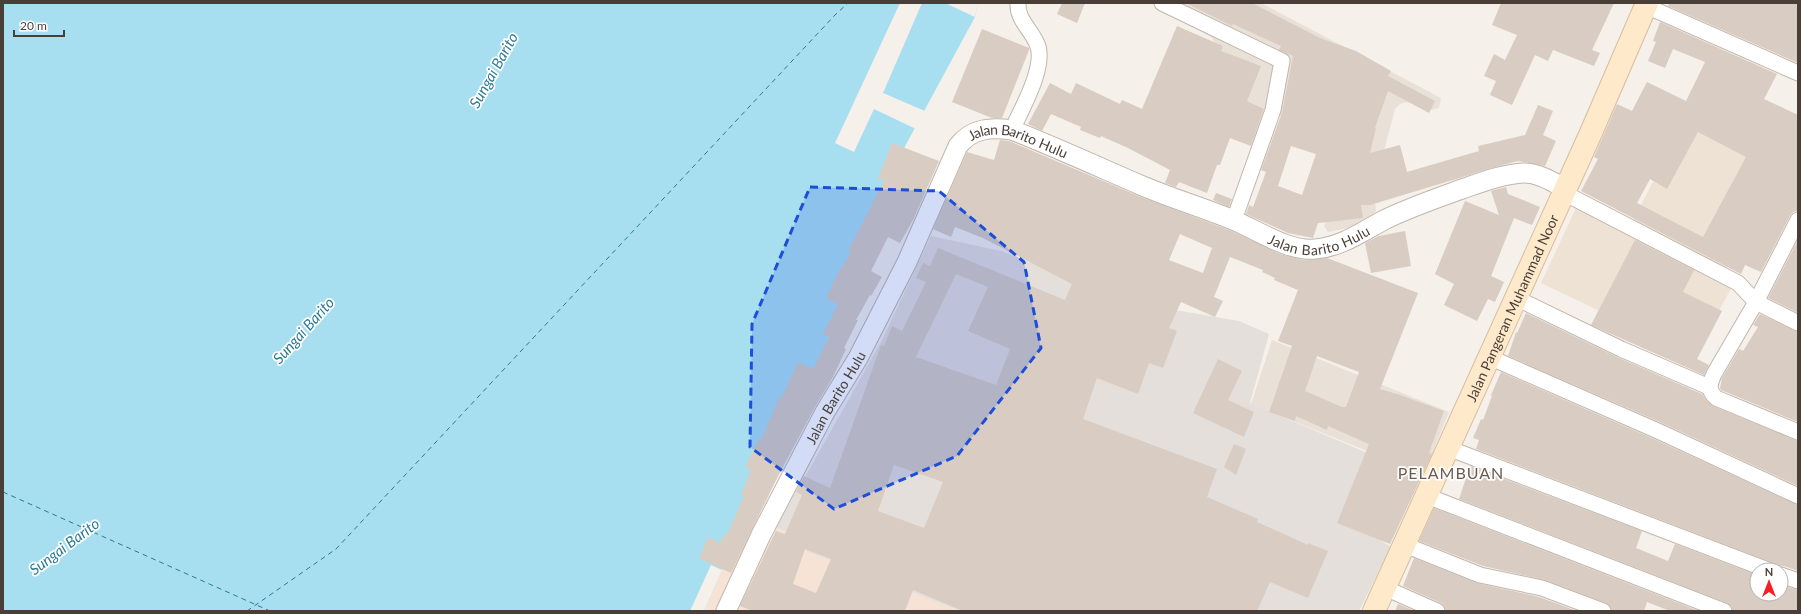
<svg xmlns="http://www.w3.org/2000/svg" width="1801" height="614" font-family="Lato,sans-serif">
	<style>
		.residential { fill: #e9e1d8 }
		.commercial { fill: #f6e3d6 }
		.industrial { fill: #e5dfdb }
		.education { fill: #eee2d4 }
		.water { fill: #a8dff0 }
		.pier { fill: #f5f0ea }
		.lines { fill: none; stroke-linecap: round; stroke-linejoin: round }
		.ferry { stroke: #2b7a94; stroke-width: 1; stroke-dasharray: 5 4; stroke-linecap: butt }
		.building { fill: #d9ccc2; fill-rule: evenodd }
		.minor-casing { stroke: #c0b6ac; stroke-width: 17 }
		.tertiary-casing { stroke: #c0b6ac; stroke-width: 21 }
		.secondary-casing { stroke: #d7bd9d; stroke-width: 24 }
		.minor { stroke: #fff; stroke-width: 15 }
		.tertiary { stroke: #fff; stroke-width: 19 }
		.secondary { stroke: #fee9cb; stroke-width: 22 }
		.marked { fill: #1d4ed8; fill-opacity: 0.2; stroke: #1d4ed8; stroke-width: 3; stroke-dasharray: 8 5; stroke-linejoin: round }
		.labels { text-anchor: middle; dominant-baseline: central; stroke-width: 3.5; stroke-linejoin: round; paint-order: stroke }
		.street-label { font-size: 14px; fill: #493f38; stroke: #fff }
		.water-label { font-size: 15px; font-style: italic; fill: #2b7a94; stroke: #fff }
		.quarter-label { font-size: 16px; letter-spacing: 1px; fill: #6c5b4f; stroke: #fff }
	</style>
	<rect width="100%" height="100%" fill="#f5f0ea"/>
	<g class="residential">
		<polygon points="1152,3 1261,3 1441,98 1439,108 1431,110 1407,102 1400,104 1395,109 1374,189 1376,211 1367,224 1328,232 1324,226 1330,212 1322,135 1220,89 1226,58 1211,37"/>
		<polygon points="1272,340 1449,412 1424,474 1251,404"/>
	</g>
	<polygon class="commercial" points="735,511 810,541 807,551 960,611 690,611"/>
	<polygon class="industrial" points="931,236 1001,251 1135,303 1239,321 1269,334 1250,403 1405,469 1377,538 1393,548 1384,561 1359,611 960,611 806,551 810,541 768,524 804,479 882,340"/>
	<g class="education">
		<polygon points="1697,97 1797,150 1721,276 1628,230"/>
		<polygon points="1576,208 1733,285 1694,356 1541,283"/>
	</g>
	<polygon class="water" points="3,3 978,3 975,17 890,174 817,368 747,512 704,611 3,611"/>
	<g class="pier">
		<polygon points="900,3 922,3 883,93 925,111 916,129 874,109 854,152 835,143"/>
		<polygon points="945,3 978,3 975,17"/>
		<polygon points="711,565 722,570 704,611 690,611"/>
	</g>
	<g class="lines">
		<g class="ferry">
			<polyline points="3,492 270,611"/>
			<polyline points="247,611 336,549 835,15 848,3"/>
		</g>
	</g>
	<g class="building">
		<polygon points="1062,3 1085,3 1077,23 1057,14"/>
		<path d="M1186,3H1252L1320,38L1356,51L1391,71L1388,76L1435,101L1429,113L1388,91L1375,128H1376L1370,153L1400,145L1407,172L1479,151L1478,146L1525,135L1538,105L1553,111L1543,135L1556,141L1545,166L1518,161L1499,166L1370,205H1361L1363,218L1318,223L1313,238L1288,233L1246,214L1249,205L1253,207L1266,172L1261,170L1282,113L1293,56L1279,50L1281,46L1233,24L1232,26ZM1291,146L1316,154L1302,195L1278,186Z"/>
		<polygon points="1501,3 1614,3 1592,50 1600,53 1594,66 1553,50 1548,61 1535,55 1512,105 1490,95 1496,81 1484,76 1494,54 1505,60 1517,35 1492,25"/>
		<polygon points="1669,3 1798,3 1798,63 1668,6"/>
		<path d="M1660,22L1777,74L1764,99L1798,115V211L1793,212L1790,216L1761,272L1745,265L1741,274L1581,191L1598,159L1594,157L1617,104L1632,111L1647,82L1686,101L1705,62L1673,49L1665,68L1648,61L1656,42L1653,41ZM1698,132L1746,157L1703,237L1637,203L1650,179L1667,189Z"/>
		<polygon points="1177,26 1223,46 1221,51 1261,66 1247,101 1264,109 1251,146 1230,138 1220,165 1217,165 1207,193 1179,182 1176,187 1165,183 1170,170 1128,148 1101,136 1100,138 1080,130 1081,127 1051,114 1042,131 1028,124 1050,83 1071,94 1076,83 1120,104 1122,100 1142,109"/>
		<polygon points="982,29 1029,48 1029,50 1002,118 992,118 952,102"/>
		<path d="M1000,140L1009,141L1141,197L1229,230L1280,254L1303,260L1327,258L1418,293L1380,389L1400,395L1444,411L1429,453L1432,454L1390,544L1337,523L1369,444L1328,426L1327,430L1296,416L1295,421L1269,412L1292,346L1278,341L1298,290L1274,280L1275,278L1262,272L1263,270L1230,257L1214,297L1223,301L1215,317L1181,302L1169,328L1177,331L1163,368L1149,363L1138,394L1097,378L1083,419L1217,469L1207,497L1258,519L1257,522L1308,545V543L1328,551L1308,598L1270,582L1257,611H963L913,590L905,611H753L740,606L776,531L785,534L802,495L796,492L804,476L830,488L881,345L884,346L892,326L902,331L926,282L916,278L923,263L930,266L938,248L1065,300L1072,284L983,238L955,227L951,237L933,229L967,152L994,160ZM1180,234L1212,248L1203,273L1169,260ZM956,274L988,287L968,331L1010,349L996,385L916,357ZM1317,356L1359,372L1346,407H1342L1305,391ZM894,465L943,482L924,528L878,511ZM805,549L831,559L816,593L793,584Z"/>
		<polygon points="892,143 939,161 913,220 900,243 888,237 871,271 882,277 871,296 870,295 856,320 858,320 844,348 846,349 833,377 815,407 775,482 731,573 699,558 708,537 720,543 724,534 727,535 744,496 741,495 751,470 745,467 759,439 761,440 780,396 782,397 798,362 813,369 829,337 823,334 838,304 826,298 838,273 851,253 848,251 884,181 878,178"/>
		<polygon points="1506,187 1508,194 1540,207 1532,225 1514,218 1491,276 1504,282 1495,302 1488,299 1477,321 1444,305 1454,284 1435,274 1465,201 1499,215 1491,191"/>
		<polygon points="1216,193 1232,199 1229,207 1213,200"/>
		<polygon points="1405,231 1411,266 1371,273 1365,243 1379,236"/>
		<polygon points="1635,240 1694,270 1683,292 1722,311 1697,359 1709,365 1704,375 1591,325"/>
		<polygon points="1798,240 1798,313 1768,298"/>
		<polygon points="1526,313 1617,357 1702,394 1707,401 1713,406 1798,441 1798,486 1662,423 1508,356 1516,332 1517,333"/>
		<polygon points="1760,314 1798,332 1798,422 1721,390 1720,388 1722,378 1739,349 1743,351 1758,327 1753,325"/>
		<polygon points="1218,359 1242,371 1228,400 1254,412 1244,437 1193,413"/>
		<polygon points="1501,372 1654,439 1798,505 1798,571 1784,566 1776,567 1771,562 1476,449 1479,440 1473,438 1481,419 1483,420 1492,396 1491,395"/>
		<polygon points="1234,444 1246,449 1236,475 1224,467"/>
		<polygon points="1470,466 1642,531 1636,548 1668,561 1675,544 1757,575 1757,594 1781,594 1781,585 1798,590 1798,611 1733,611 1731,606 1727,603 1459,499"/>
		<polygon points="1434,508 1699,611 1670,611 1647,602 1644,611 1612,611 1610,606 1606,603 1545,580 1483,566 1419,541"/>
		<polygon points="1414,558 1477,583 1539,597 1577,611 1446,611 1444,606 1441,603 1403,586"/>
		<polygon points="1398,604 1415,611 1395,611"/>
	</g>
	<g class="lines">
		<defs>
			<g id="minor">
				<polyline points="1162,3 1282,61 1273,110 1234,220"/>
				<polyline points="1646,6 1798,73"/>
				<path d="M1012,130C1021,110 1047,65 1037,44C1031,29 1017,20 1018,3"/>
				<polyline points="1564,193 1738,283 1756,302 1798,323"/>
				<path d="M1798,220L1756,302L1714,374C1710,383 1707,390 1716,398L1798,432"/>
				<polyline points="1516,298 1621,349 1709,387"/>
				<polyline points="1489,357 1658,431 1798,496"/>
				<polyline points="1448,448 1768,570"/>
				<polyline points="1427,496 1724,611"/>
				<polyline points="1405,545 1480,575 1542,588 1603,611"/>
				<polyline points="1781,575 1798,581"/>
				<polyline points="1385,588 1437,611"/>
			</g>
			<g id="tertiary">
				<path id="s1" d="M726,611L761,535L825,412L858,358L907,262L958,146C972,128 991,127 1012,130C1057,148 1101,168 1145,187C1174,199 1204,208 1233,220C1257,230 1289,252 1315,249C1342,247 1363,231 1386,219C1411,207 1437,198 1462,189C1482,182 1503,174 1524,173C1539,173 1553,182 1566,189"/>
			</g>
			<g id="secondary">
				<path id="s2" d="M1374,611L1590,135L1647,3"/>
			</g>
		</defs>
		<use href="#minor" class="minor-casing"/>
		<use href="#tertiary" class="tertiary-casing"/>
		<use href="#secondary" class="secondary-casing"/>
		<use href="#minor" class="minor"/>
		<use href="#tertiary" class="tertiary"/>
		<use href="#secondary" class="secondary"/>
	</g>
	<path class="marked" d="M810,187L939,191L1024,262L1041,348L957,456L834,509L750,447L752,324Z"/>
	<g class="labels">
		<g class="street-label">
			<text stroke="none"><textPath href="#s1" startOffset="587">Jalan Barito Hulu</textPath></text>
			<text stroke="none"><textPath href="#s1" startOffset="911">Jalan Barito Hulu</textPath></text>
			<text stroke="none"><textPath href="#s2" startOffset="333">Jalan Pangeran Muhammad Noor</textPath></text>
			<text stroke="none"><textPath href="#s1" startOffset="240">Jalan Barito Hulu</textPath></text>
		</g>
		<g class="water-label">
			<text transform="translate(493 70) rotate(-61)">Sungai Barito</text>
			<text transform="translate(303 330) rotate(-48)">Sungai Barito</text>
			<text transform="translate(64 546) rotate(-37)">Sungai Barito</text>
		</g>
		<g class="quarter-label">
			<text x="1451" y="472">PELAMBUAN</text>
		</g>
	</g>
	<rect width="1801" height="614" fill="none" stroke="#493f38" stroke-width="8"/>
	<g transform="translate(1769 582)"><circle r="19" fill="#ffffff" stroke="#b6b2af"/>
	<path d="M0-3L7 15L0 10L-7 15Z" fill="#f71e23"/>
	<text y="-6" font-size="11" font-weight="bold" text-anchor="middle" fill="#493f38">N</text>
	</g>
	<path d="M14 30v6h50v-6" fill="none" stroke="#493f38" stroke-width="2"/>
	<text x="20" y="30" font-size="12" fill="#493f38" stroke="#ffffff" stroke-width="3" paint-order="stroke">20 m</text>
</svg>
